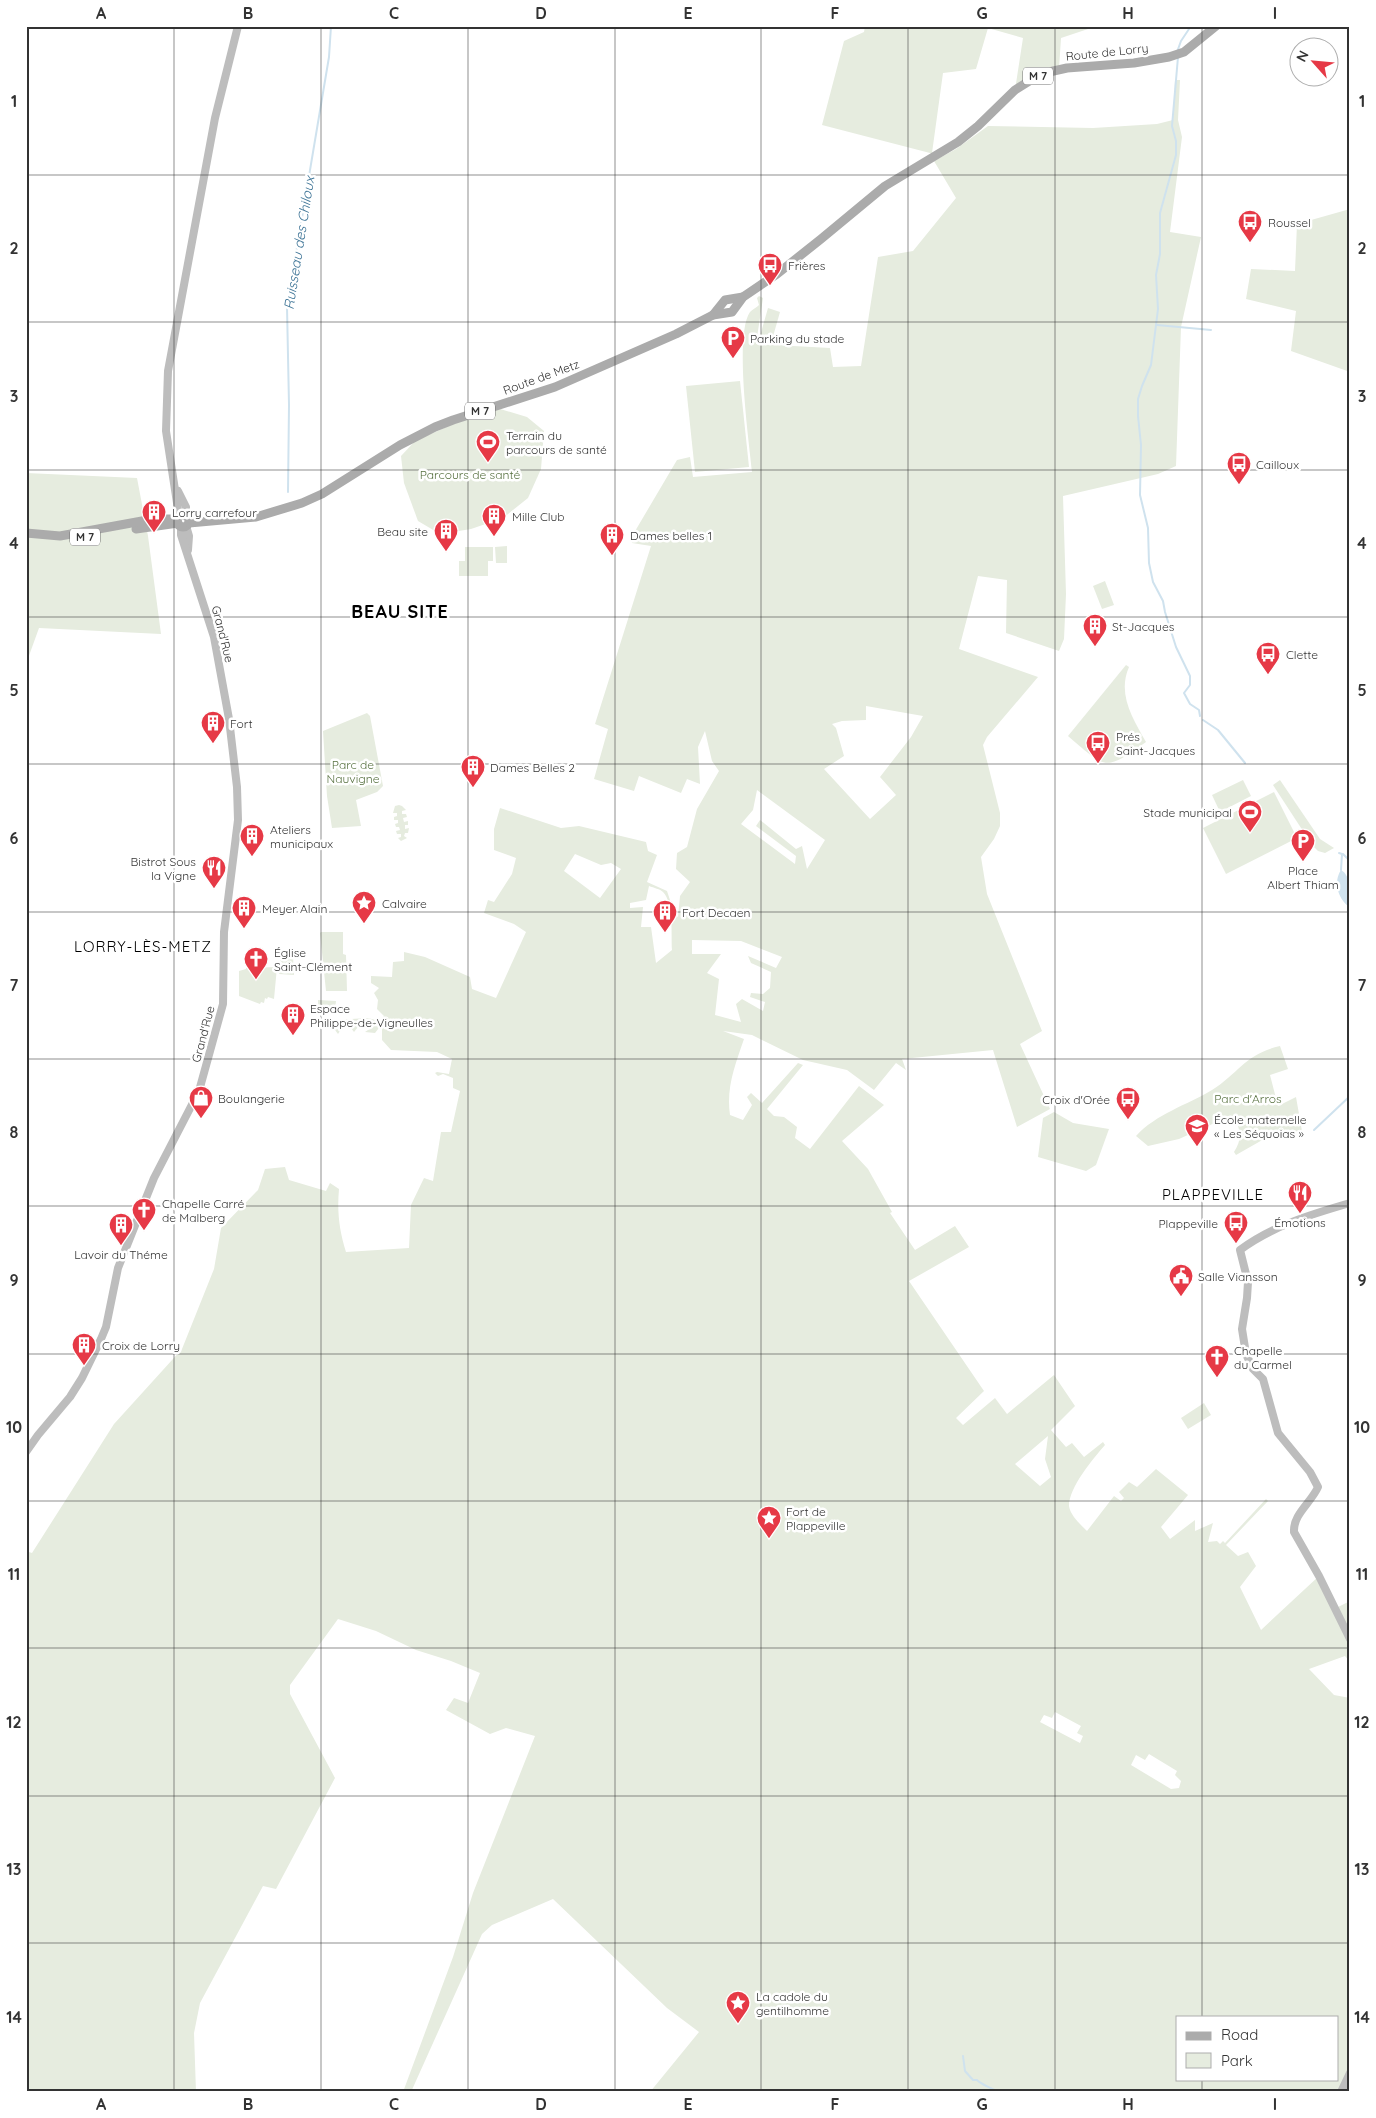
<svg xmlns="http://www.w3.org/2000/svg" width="1376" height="2118" font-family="Quicksand,sans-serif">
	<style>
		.green { fill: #e6ecdf; fill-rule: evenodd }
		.water { fill: #cfe2ee }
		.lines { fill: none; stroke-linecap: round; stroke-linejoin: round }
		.stream { stroke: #cfe2ee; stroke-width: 2 }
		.secondary { stroke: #bdbdbd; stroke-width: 8 }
		.primary { stroke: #ababab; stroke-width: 9 }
		.grid { fill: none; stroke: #333; stroke-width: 1; stroke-opacity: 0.55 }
		.labels { text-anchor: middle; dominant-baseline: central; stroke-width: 5; stroke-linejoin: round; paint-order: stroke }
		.shield { fill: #fff; stroke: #707070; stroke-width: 1 }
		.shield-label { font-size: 11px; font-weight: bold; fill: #333 }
		.street-label { font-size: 12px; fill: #333; stroke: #fff }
		.poi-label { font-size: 12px; fill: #333; stroke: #fff; text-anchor: start }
		.park-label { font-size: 12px; fill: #56703f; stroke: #fff }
		.water-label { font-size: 14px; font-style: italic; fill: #3f7597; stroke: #fff }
		.quarter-label { font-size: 15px; letter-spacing: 1px; fill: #000; stroke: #fff }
		.district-label { font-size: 18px; font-weight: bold; letter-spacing: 1px; fill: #000; stroke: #fff }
		.neatline { fill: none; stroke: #333; stroke-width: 2 }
		.grid-label { font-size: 16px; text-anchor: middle; font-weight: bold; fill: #333 }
	</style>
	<rect width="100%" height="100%" fill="#fff"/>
	<g class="green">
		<polygon points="865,26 1097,26 1061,38 1059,69 1015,90 1023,38 988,28 976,69 943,73 932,153 930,153 822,125 844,41 864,32"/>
		<path d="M1175,80H1180L1178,120L1182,137L1170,232L1201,237L1181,327L1176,466L1158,474L1063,496L1066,594L1064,639L1059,651L1006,633L1007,580L978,576L959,649L1038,677L987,737L983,745L1000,813V826L994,839L981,857L987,894L1042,1031L1020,1044L1050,1109L1017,1127L993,1050L902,1059L906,1070L896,1063L874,1090L847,1070L803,1060L752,1035L723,1031L744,1039C735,1065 726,1088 730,1115L743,1120L752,1105L747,1097L751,1093L762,1103L798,1063L803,1065L767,1109L774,1116L784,1117L797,1127L795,1138L810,1149L859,1086L884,1105L842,1141L868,1169L892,1212L890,1213L915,1250L955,1226L969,1247L909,1281L984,1391L956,1418L963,1425L995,1398L1007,1414L1054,1375L1075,1406L1051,1430L1066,1447L1072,1443L1084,1457L1103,1442L1105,1445C1093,1459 1069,1487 1069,1506C1070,1515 1081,1525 1087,1531L1114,1496L1121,1501L1124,1498L1119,1492L1129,1482L1137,1487L1156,1469L1188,1495L1161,1527L1170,1539L1195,1520V1531L1213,1523L1208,1542L1217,1541L1220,1544L1223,1541L1225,1543L1266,1499L1268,1501L1226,1545L1238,1556L1248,1552L1256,1566L1240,1587L1261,1630L1319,1576L1336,1608L1350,1601V1662L1345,1656L1309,1669L1334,1695L1350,1698V2092H650L699,2032L667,2008L553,1899L492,1925L482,1934L411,2092H403L453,1957L473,1893L535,1736L506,1728L490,1734L446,1710L454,1698L468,1703L480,1673L451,1661L416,1650L376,1631L338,1619L290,1685V1694L335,1778L276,1889L263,1886L200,2003L194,2033L196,2092H26V1551L32,1553L114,1424L182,1349L214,1269L221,1228L258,1190L265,1169L285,1167L289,1180L326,1191L330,1183L339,1189C337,1211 339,1230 346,1252L409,1248L411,1205L424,1178L433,1181L441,1132H451L460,1091L453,1088V1078L443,1074L438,1076L435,1073L437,1072L449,1074L452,1059L437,1052L391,1050L382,1040V1024L375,1033L365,1032L371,1028L369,1023L362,1022L354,1032L351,1028H342L338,1034L335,1030L334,1020L368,1018L379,1021L384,1016L377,1009L378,1000L374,993L379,988L371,983V976L392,977L393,962L404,961V952L425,957L470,977L472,989L496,998L526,932L514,924L484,913L488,900L494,902L512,874L516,858L494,850V829L500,808L561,828L579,826L646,842L648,851L657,855L647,882L667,891L675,915L678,917L680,896L690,882L676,869L677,853L687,847L697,809L719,771L712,761L705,731L698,747L700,784L687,779L681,793L639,776L634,791L594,779L608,729L595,724L651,546L632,543L631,538L677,460L690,457L693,477L752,472C749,441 734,335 750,312C752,310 757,307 759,305L757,298L759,296L763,298L756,344L830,348L833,367L861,366L878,257L913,251L956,198L934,161L956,149L988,126L1093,128L1157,124L1173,120ZM866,706L923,716L911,737L880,777L896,795L870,819L824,769L844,756L836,728L832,724L842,721L866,720ZM757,790L825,840L807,869L802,846L796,849L760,820L756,826L796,856L795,864L741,824L753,810ZM575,854L601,865L611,863L621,869L600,898L564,871ZM649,886C654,888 660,889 663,892C674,903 671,937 672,950L656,963L651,927H641L643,907L630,908V903L646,900ZM692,940L741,941L782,957L776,968L748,956L751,963L771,972L770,988L763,994L751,993L750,997L765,1002L763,1011L742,999L736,1004L741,1022L715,1015L719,979L707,973L721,954H692ZM1048,1436L1045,1459L1051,1477L1040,1486L1015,1464ZM1055,1712L1081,1726L1077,1733L1083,1736L1080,1743L1040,1722L1044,1715L1052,1718ZM1149,1754L1177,1771L1175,1775L1181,1781L1179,1788L1171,1789L1131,1765L1136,1755L1145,1760ZM1177,2017H1337V2079H1177Z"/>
		<polygon points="1350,209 1350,372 1291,351 1296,311 1246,299 1251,269 1295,271 1297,224"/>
		<polygon points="768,308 780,312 772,340 760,336"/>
		<polygon points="740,381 749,467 695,472 686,386"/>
		<polygon points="497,408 527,417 544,431 541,469 528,498 503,518 471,529 440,534 418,521 404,483 401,456 415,441 451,425"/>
		<polygon points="26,473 137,478 148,536 161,634 39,628 26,664"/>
		<polygon points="507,546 507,563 496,563 495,547"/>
		<polygon points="465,547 493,547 493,561 488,561 488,576 459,576 459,561 465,561"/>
		<polygon points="1105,581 1114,605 1102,609 1093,586"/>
		<path d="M1126,665L1129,667C1117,694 1133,719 1146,742C1103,773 1106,768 1068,736Z"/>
		<polygon points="367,713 370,716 383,786 377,792 356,800 361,826 332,828 327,796 323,731"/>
		<polygon points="1243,780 1251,796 1220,812 1212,795"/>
		<polygon points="1280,780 1320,839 1334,848 1325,853 1318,851 1314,847 1315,844 1307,832 1303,831 1273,785"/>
		<polygon points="1274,792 1297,838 1226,874 1203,828"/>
		<polygon points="399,805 402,806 406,810 402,811 402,814 406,814 407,817 403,818 404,822 408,821 408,825 405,825 405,829 409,828 408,833 405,833 404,836 407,838 401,841 398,838 401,837 401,834 397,834 396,831 400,830 399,827 396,827 395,824 398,823 398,820 394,820 394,817 397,816 397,813 393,813 395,806"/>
		<polygon points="321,932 343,932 343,954 346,955 347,991 326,991 320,933"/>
		<polygon points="281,956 293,956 294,975 279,974"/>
		<polygon points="277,967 274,999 268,997 267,999 265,998 264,1003 261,1002 260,1004 239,996 239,971 246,969 246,968"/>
		<polygon points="318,1000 336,1001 335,1011 318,1010"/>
		<path d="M1280,1046L1288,1069L1270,1075L1278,1106L1296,1097L1302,1131L1273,1134L1236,1155L1234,1152C1240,1142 1242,1135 1237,1124L1229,1120L1219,1121L1179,1139L1148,1146L1136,1136C1156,1114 1187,1105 1212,1090C1240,1072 1245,1054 1280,1046Z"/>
		<polygon points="1054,1112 1073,1123 1109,1129 1096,1165 1086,1171 1038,1157 1043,1118"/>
		<polygon points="1204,1403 1211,1415 1188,1429 1181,1418"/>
	</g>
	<path class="water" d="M1341,870C1351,875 1352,897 1348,906C1338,898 1333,882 1341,870Z"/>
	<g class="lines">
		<g class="stream">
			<polyline points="1177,52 1181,41 1191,26"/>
			<polyline points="1178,57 1172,126 1176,141 1176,155 1160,213 1160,254 1156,275 1158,309 1151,365 1142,386 1138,399 1138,416 1141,445 1140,495 1148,528 1149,563 1153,582 1163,601 1165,612 1176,647 1190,676 1190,685 1184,693 1190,704 1199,710 1200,716"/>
			<polyline points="1157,325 1211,330"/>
			<polyline points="288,492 289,405 287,307 329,57 331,26"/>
			<polyline points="1203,720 1218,730 1245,763"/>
			<polyline points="1339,853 1342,854 1341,870"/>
			<polyline points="1343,854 1350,861"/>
			<polyline points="1314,1130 1350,1096"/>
			<path d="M963,2056L965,2071L973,2080H977C983,2086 991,2087 998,2092"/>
		</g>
		<g class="secondary">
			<polyline points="178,491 186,507 186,515"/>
			<polyline points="179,516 166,431 168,371 215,118 238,26"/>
			<polyline points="186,526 189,536 188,550"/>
			<path d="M1350,1203C1312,1214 1272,1226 1240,1250L1248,1282L1247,1298L1242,1329L1246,1354L1253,1369L1263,1379L1278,1433L1310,1472L1318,1487C1311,1503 1293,1514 1294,1532L1319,1576L1350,1639"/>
			<polyline points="26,1452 38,1435 70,1397 82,1378 101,1339 106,1327 118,1268 154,1178 199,1091 223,1004 224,932 238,820 237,787 229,719 214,637 181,535 181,526"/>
			<polyline points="1341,2092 1350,2073"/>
		</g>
		<g class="primary">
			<polyline points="713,315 725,300 743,297"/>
			<circle cx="183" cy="521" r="6"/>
			<polyline points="189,523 256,517 302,503 322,494 400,445 435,427 453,420 555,387 676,334 713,315 732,312 743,297 777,274 821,239 885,186 958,142 978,126 1015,90 1031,80 1049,72 1067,68 1134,63 1169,57 1184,52 1216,26"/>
			<polyline points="136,529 178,523"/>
			<polyline points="26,533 60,536 153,519 177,519"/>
		</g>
	</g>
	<path class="grid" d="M174,26V2092M321,26V2092M468,26V2092M615,26V2092M761,26V2092M908,26V2092M1055,26V2092M1202,26V2017M26,175H1350M26,322H1350M26,470H1350M26,617H1350M26,764H1350M26,912H1350M26,1059H1350M26,1206H1350M26,1354H1350M26,1501H1350M26,1648H1350M26,1796H1350M26,1943H1350M1202,2079V2092"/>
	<defs>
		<symbol id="bus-pin" viewBox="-11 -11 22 30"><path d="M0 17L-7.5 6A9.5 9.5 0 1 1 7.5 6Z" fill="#e63946" stroke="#fff"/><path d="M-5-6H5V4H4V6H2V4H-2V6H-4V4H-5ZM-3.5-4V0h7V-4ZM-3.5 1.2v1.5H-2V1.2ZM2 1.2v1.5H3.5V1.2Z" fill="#fff"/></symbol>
		<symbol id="parking-pin" viewBox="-11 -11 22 30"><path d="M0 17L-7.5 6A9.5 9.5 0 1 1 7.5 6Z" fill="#e63946" stroke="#fff"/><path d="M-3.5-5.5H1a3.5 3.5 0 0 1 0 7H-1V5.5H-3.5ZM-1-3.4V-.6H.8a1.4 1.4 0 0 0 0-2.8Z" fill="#fff"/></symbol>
		<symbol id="stadium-pin" viewBox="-11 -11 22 30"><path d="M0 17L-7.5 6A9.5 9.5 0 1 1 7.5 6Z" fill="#e63946" stroke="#fff"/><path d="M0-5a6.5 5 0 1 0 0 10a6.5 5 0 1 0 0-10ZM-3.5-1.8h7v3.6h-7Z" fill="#fff"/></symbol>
		<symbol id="building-pin" viewBox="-11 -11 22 30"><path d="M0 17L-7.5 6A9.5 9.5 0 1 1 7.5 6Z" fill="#e63946" stroke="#fff"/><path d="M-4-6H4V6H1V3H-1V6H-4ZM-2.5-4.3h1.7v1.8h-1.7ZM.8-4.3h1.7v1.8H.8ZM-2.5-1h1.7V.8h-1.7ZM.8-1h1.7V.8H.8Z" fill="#fff"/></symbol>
		<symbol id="restaurant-pin" viewBox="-11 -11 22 30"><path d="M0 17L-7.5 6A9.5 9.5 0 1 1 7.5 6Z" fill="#e63946" stroke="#fff"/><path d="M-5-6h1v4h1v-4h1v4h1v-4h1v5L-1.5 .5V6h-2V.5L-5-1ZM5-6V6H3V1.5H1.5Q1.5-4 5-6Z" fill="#fff"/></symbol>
		<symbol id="sight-pin" viewBox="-11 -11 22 30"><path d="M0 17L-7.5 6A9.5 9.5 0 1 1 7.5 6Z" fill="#e63946" stroke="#fff"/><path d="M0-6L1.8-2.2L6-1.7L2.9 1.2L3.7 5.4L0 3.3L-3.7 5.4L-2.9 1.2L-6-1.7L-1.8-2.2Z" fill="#fff"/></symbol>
		<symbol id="church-pin" viewBox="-11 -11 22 30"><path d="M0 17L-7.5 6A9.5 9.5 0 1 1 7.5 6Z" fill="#e63946" stroke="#fff"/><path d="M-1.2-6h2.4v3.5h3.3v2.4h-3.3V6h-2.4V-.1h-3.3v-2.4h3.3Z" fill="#fff"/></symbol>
		<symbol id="shop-pin" viewBox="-11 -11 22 30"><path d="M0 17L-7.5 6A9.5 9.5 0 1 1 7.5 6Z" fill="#e63946" stroke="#fff"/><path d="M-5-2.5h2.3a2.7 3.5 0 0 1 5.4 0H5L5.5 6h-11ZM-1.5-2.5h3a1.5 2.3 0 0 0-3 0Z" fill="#fff"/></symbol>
		<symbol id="school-pin" viewBox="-11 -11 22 30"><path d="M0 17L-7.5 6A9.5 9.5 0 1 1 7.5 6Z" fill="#e63946" stroke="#fff"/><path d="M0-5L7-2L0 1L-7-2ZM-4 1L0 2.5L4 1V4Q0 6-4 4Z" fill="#fff"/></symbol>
		<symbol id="civic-pin" viewBox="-11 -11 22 30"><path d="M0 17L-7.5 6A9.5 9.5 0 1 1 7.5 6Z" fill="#e63946" stroke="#fff"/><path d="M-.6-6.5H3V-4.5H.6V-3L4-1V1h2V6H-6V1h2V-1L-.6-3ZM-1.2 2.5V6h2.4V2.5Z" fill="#fff"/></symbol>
	</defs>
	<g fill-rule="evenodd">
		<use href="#bus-pin" x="1236" y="208" width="28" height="38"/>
		<use href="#bus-pin" x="756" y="251" width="28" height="38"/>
		<use href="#parking-pin" x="719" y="324" width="28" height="38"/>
		<use href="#stadium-pin" x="474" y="428" width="28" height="38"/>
		<use href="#bus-pin" x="1225" y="450" width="28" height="38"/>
		<use href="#building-pin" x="140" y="498" width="28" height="38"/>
		<use href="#building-pin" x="480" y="502" width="28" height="38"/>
		<use href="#building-pin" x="432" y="517" width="28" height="38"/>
		<use href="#building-pin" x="598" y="521" width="28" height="38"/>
		<use href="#building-pin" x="1081" y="612" width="28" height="38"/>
		<use href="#bus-pin" x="1254" y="640" width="28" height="38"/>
		<use href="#building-pin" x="199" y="709" width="28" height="38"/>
		<use href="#bus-pin" x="1084" y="729" width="28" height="38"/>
		<use href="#building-pin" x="459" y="753" width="28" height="38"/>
		<use href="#stadium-pin" x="1236" y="798" width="28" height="38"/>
		<use href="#building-pin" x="238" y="822" width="28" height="38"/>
		<use href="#parking-pin" x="1289" y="827" width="28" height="38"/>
		<use href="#restaurant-pin" x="200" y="854" width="28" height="38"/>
		<use href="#sight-pin" x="350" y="889" width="28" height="38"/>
		<use href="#building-pin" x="230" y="894" width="28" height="38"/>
		<use href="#building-pin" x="651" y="898" width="28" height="38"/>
		<use href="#church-pin" x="242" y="945" width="28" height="38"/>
		<use href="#building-pin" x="279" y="1001" width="28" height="38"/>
		<use href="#shop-pin" x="187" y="1084" width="28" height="38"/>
		<use href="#bus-pin" x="1114" y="1085" width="28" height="38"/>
		<use href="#school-pin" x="1183" y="1112" width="28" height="38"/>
		<use href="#restaurant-pin" x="1286" y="1179" width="28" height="38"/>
		<use href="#church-pin" x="130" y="1196" width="28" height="38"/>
		<use href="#bus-pin" x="1222" y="1209" width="28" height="38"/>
		<use href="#building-pin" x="107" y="1211" width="28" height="38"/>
		<use href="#civic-pin" x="1167" y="1262" width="28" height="38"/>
		<use href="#building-pin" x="70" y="1331" width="28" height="38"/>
		<use href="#church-pin" x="1203" y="1343" width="28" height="38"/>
		<use href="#sight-pin" x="755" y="1504" width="28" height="38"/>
		<use href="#sight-pin" x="724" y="1989" width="28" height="38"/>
	</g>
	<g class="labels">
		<g class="shield">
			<rect x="1023" y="67.5" width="30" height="17" rx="4"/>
			<rect x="465" y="402.5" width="30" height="17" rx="4"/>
			<rect x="70" y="528.5" width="30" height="17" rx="4"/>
		</g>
		<g class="shield-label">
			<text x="1038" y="76">M 7</text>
			<text x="480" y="411">M 7</text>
			<text x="85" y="537">M 7</text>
		</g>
		<g class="street-label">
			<text transform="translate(1107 52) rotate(-6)">Route de Lorry</text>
			<text transform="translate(541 377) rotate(-20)">Route de Metz</text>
			<text transform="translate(223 634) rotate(76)">Grand'Rue</text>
			<text transform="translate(203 1034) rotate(-75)">Grand'Rue</text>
		</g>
		<g class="poi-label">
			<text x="1268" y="222">Roussel</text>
			<text x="788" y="265">Frières</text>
			<text x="750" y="338">Parking du stade</text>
			<text x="506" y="435">Terrain du<tspan x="506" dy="14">parcours de santé</tspan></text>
			<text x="1256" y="464">Cailloux</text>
			<text x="172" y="512">Lorry carrefour</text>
			<text x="512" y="516">Mille Club</text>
			<text x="428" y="531" text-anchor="end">Beau site</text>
			<text x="630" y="535">Dames belles 1</text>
			<text x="1112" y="626">St-Jacques</text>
			<text x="1286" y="654">Clette</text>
			<text x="230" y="723">Fort</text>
			<text x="1116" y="736">Prés<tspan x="1116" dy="14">Saint-Jacques</tspan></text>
			<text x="490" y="767">Dames Belles 2</text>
			<text x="1232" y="812" text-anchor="end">Stade municipal</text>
			<text x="270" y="829">Ateliers<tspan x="270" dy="14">municipaux</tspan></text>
			<text x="196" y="861" text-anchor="end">Bistrot Sous<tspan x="196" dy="14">la Vigne</tspan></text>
			<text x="1303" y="870" text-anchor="middle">Place<tspan x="1303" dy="14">Albert Thiam</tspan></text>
			<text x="382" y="903">Calvaire</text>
			<text x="262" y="908">Meyer Alain</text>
			<text x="682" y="912">Fort Decaen</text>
			<text x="274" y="952">Église<tspan x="274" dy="14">Saint-Clément</tspan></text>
			<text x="310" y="1008">Espace<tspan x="310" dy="14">Philippe-de-Vigneulles</tspan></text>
			<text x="218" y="1098">Boulangerie</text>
			<text x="1110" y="1099" text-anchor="end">Croix d'Orée</text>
			<text x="1214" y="1119">École maternelle<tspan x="1214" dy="14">« Les Séquoias »</tspan></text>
			<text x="162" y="1203">Chapelle Carré<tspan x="162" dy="14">de Malberg</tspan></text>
			<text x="1300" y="1222" text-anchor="middle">Émotions</text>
			<text x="1218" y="1223" text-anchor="end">Plappeville</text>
			<text x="121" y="1254" text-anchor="middle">Lavoir du Théme</text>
			<text x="1198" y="1276">Salle Viansson</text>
			<text x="102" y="1345">Croix de Lorry</text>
			<text x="1234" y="1350">Chapelle<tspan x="1234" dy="14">du Carmel</tspan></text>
			<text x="786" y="1511">Fort de<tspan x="786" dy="14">Plappeville</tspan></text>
			<text x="756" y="1996">La cadole du<tspan x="756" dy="14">gentilhomme</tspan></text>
		</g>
		<g class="park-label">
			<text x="470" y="474">Parcours de santé</text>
			<text x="353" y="764">Parc de<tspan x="353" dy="14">Nauvigne</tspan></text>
			<text x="1248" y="1098">Parc d'Arros</text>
		</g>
		<g class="water-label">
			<text transform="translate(299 243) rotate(-81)">Ruisseau des Chiloux</text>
		</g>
		<g class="quarter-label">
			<text x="143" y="946">LORRY-LÈS-METZ</text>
			<text x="1213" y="1194">PLAPPEVILLE</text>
		</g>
		<g class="district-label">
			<text x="400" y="611">BEAU SITE</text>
		</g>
	</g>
	<rect width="1376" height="2118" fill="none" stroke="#ffffff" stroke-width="55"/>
	<rect x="1176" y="2016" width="162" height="65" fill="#ffffff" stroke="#adadad"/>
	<rect x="1186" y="2032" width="25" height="8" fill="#ababab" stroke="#adadad"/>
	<text x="1221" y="2040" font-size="15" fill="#333333">Road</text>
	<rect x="1186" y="2053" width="25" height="15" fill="#e6ecdf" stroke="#adadad"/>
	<text x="1221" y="2066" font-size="15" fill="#333333">Park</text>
	<g transform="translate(1314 62) rotate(297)"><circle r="24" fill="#ffffff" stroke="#adadad"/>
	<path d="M0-4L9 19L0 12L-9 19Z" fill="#e63946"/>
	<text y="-8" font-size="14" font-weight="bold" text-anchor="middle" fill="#333333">N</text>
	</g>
	<rect x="28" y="28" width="1320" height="2062" class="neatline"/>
	<g class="grid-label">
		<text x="101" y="19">A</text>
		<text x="248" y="19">B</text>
		<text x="394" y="19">C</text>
		<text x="541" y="19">D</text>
		<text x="688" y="19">E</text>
		<text x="835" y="19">F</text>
		<text x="982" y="19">G</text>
		<text x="1128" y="19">H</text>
		<text x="1275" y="19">I</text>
		<text x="14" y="107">1</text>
		<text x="1362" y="107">1</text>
		<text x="14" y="254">2</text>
		<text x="1362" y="254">2</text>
		<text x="14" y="402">3</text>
		<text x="1362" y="402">3</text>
		<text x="14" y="549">4</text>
		<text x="1362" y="549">4</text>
		<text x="14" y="696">5</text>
		<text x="1362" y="696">5</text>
		<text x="14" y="844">6</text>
		<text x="1362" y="844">6</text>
		<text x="14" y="991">7</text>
		<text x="1362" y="991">7</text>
		<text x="14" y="1138">8</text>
		<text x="1362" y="1138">8</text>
		<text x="14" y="1286">9</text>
		<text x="1362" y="1286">9</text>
		<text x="14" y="1433">10</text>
		<text x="1362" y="1433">10</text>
		<text x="14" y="1580">11</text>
		<text x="1362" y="1580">11</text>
		<text x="14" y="1728">12</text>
		<text x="1362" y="1728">12</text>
		<text x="14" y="1875">13</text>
		<text x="1362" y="1875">13</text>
		<text x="14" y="2023">14</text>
		<text x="1362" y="2023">14</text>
		<text x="101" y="2110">A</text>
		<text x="248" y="2110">B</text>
		<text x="394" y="2110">C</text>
		<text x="541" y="2110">D</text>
		<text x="688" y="2110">E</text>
		<text x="835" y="2110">F</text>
		<text x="982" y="2110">G</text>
		<text x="1128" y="2110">H</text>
		<text x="1275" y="2110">I</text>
	</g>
</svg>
